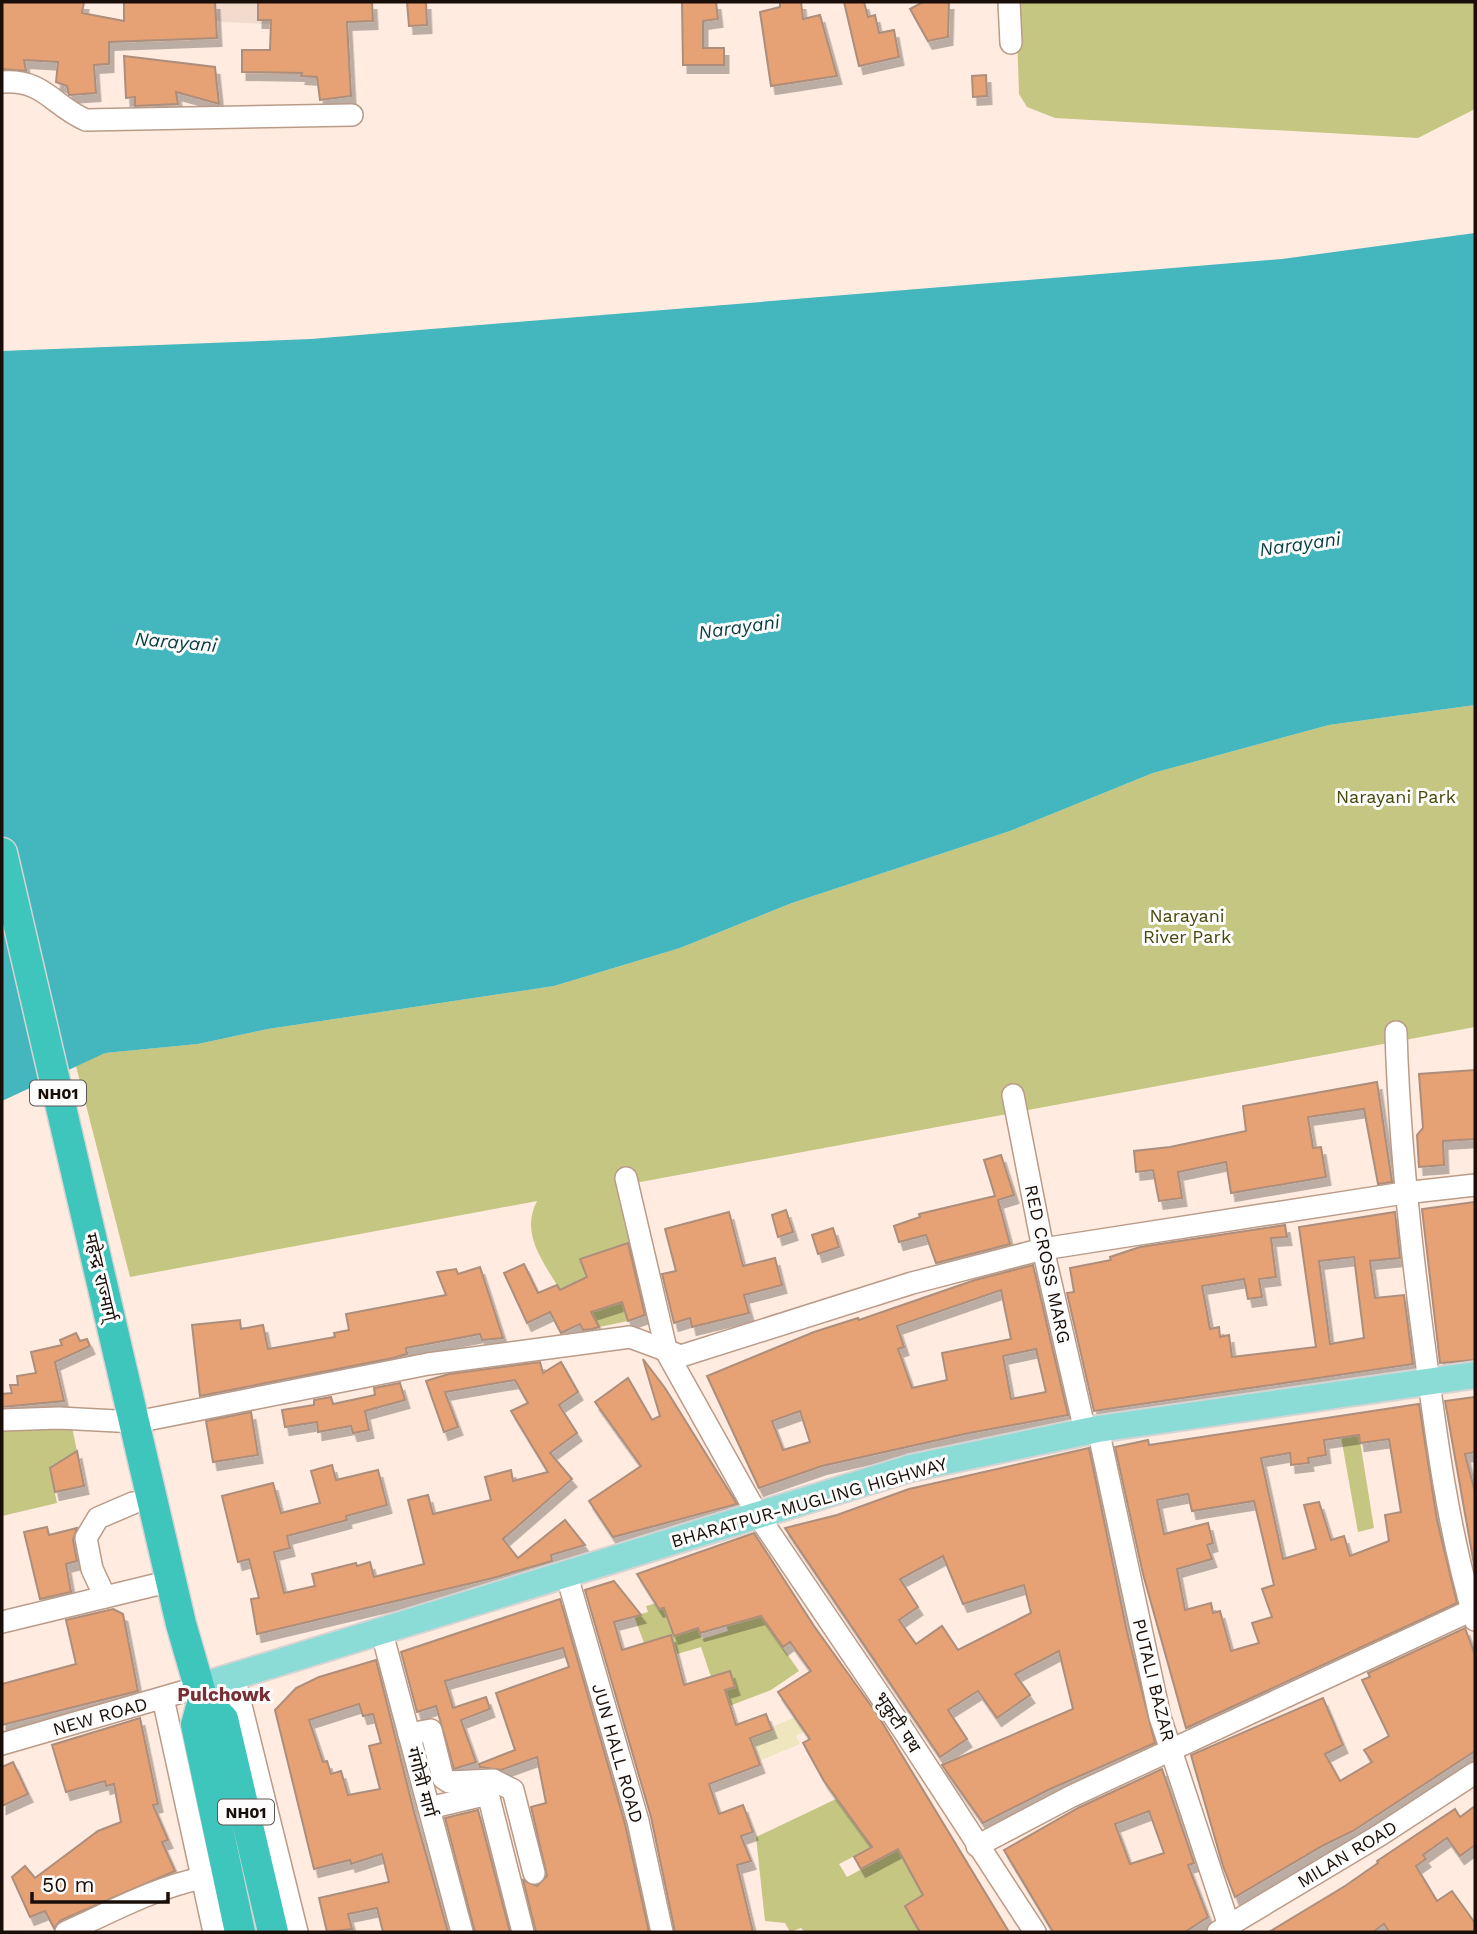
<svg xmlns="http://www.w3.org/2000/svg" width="1477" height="1934" font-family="'Work Sans','Noto Sans Devanagari',sans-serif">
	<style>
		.built { fill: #f2dbcc }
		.green { fill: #c4c682 }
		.sand { fill: #efe6c0 }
		.water { fill: #44b6bd }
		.building { fill: #e6a174; stroke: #ad8e7b; stroke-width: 2; fill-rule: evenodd; filter: url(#shadow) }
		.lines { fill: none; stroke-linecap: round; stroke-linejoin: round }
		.minor-casing { stroke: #ba9b88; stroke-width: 24 }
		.major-casing { stroke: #d6d4d3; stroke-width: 30 }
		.highway-casing { stroke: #d6d4d3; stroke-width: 33 }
		.minor { stroke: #fff; stroke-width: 21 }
		.major { stroke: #8bdcd7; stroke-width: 26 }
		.highway { stroke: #3ec5bc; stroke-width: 30 }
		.labels { text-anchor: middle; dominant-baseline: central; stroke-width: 6; stroke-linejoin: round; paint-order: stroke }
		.shield { fill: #fcfcfc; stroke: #5e5651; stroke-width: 2 }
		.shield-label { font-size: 16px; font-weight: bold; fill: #1a0f08 }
		.park-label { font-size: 18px; fill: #48480b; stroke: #fcfcfc }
		.street-label { font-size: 18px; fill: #1a0f08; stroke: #fcfcfc }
		.water-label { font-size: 19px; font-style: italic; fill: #073d40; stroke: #fcfcfc }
		.neighbourhood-label { font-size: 19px; font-weight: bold; fill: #772f35; stroke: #fcfcfc }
	</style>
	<defs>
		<filter id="shadow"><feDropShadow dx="4.5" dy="8" stdDeviation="0" flood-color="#0004"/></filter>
	</defs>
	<rect width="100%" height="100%" fill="#ffebdf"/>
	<polygon class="built" points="146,2 332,2 333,27 223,22"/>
	<g class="green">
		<polygon points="1016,2 1475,2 1475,109 1418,138 1055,118 1027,107 1019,94"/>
		<path d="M1475,705V1027L619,1186L643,1280L598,1294L602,1309L622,1302L628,1321L599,1327L574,1283L560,1290C543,1261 520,1234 537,1201L130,1277L76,1066L104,1053L198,1044L268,1029L554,986L680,948L792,903L1010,831L1153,773L1329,725Z"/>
		<polygon points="72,1427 77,1451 50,1468 57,1503 2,1516 2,1430"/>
		<polygon points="1359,1435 1374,1528 1358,1532 1341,1437"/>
		<polygon points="661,1602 666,1614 698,1628 702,1639 728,1631 726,1624 755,1608 799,1671 771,1690 729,1706 690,1701 735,1687 730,1672 711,1677 701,1647 677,1654 671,1635 644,1643 634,1616 648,1612 646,1606"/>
		<polygon points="836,1799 872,1847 839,1864 847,1877 920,1838 927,1851 906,1864 923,1895 905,1906 914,1922 927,1929 921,1932 805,1932 801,1928 790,1932 785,1923 765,1921 756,1837"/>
	</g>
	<polygon class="sand" points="795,1717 805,1731 796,1736 800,1744 759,1761 713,1771 716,1782 688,1791 740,1741"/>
	<polygon class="water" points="1475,233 1475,705 1329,725 1153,773 1010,831 792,903 680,948 554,986 268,1029 198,1044 105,1053 2,1101 2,351 311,339 1282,259"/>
	<g class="building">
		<polygon points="2,2 84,2 82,13 124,21 124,2 215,2 217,38 109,42 109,64 94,65 96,93 69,95 67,86 56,82 58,62 24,60 26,71 2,69"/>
		<polygon points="258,2 372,2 373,21 347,22 351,96 320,100 317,77 301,76 302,73 242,72 242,50 270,50 271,20 258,20"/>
		<polygon points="407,2 426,2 427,25 409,26"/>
		<polygon points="682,2 716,2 718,19 703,21 703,48 724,48 724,65 683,65"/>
		<polygon points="780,2 801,2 803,19 820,15 837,76 771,86 760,12 780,7"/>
		<polygon points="844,2 864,2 868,17 875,15 879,33 894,30 899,57 859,66"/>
		<polygon points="923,2 949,2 948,37 928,41 910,9"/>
		<polygon points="124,56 215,67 219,104 176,92 178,104 135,106 135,97 126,98"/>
		<polygon points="986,75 987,96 973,97 972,76"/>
		<polygon points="1475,1070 1475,1139 1443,1141 1444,1165 1419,1167 1417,1135 1423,1128 1419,1074"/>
		<polygon points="1377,1082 1392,1182 1378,1184 1364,1109 1308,1117 1313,1148 1321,1147 1326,1177 1231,1193 1226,1162 1178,1172 1182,1198 1159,1201 1153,1170 1136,1172 1134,1151 1170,1147 1246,1131 1243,1106"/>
		<polygon points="1001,1155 1014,1195 998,1200 1010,1244 936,1263 926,1235 899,1242 894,1226 920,1217 919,1214 995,1196 984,1160"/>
		<polygon points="1475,1202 1475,1360 1440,1363 1422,1209"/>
		<polygon points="786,1210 793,1232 778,1237 772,1215"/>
		<polygon points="729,1212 743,1266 775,1258 782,1285 744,1295 749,1313 692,1327 690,1318 674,1323 662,1274 676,1271 665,1229"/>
		<path d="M1395,1212L1400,1258L1370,1261L1375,1298L1404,1295L1413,1364L1094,1411L1067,1293L1074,1292L1070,1268L1111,1260L1110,1257L1140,1247L1285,1225L1287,1237L1271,1238L1276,1277L1259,1279L1262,1297L1248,1299L1244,1279L1202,1286L1210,1329L1219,1327L1220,1337L1229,1335L1232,1357L1316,1347L1299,1227ZM1354,1257L1364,1338L1330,1344L1319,1261Z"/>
		<polygon points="833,1228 839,1247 818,1254 812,1235"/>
		<polygon points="628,1243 645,1315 628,1321 622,1302 591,1312 599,1327 592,1329 583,1330 580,1324 561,1333 550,1312 527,1323 504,1273 524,1264 538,1293 557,1285 560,1290 587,1277 580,1259"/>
		<path d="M1033,1265L1068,1415L969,1433L822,1466L759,1488L707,1376L814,1332L858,1318L859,1320L975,1280ZM1001,1290L1011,1339L942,1353L947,1380L912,1388L898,1349L904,1347L897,1326ZM1036,1349L1046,1392L1011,1399L1003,1356ZM800,1411L810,1442L783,1450L772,1421Z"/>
		<polygon points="480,1267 503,1338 482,1340 480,1334 406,1348 407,1354 393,1358 200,1396 192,1325 240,1320 241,1329 263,1325 268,1349 335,1337 334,1333 349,1330 346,1314 446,1295 437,1272 456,1269 458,1274"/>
		<polygon points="76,1333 80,1341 87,1339 90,1346 55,1362 64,1401 2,1407 2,1394 12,1393 10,1385 18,1385 17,1376 36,1373 31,1352 62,1345 60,1340"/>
		<polygon points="643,1359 665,1388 737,1504 613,1537 589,1501 641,1466 595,1402 628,1378 652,1420 660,1416"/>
		<polygon points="540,1362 543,1373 561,1362 578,1392 559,1405 577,1433 550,1453 572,1479 503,1539 518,1558 565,1520 585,1545 551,1555 552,1561 493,1578 257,1634 251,1599 259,1598 249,1559 238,1562 222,1496 273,1483 281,1513 320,1503 311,1471 332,1465 336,1480 378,1470 387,1505 346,1516 347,1520 287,1536 290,1548 274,1552 284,1593 315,1586 312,1574 356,1563 357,1566 370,1562 374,1577 424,1564 408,1500 428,1495 433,1514 491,1500 485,1477 511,1470 513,1481 548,1472 511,1411 528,1403 515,1380 445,1392 458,1427 444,1432 426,1381 449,1374"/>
		<polygon points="400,1383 405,1400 365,1411 369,1430 353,1433 351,1426 318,1432 317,1422 285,1427 282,1410 314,1405 314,1400 331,1397 333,1404 375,1395 374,1388"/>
		<polygon points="1475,1397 1475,1452 1465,1454 1475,1492 1475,1570 1445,1401"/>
		<path d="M1419,1404L1437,1520L1457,1603L1186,1728L1143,1574L1115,1447L1148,1440L1149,1445L1175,1441ZM1359,1435L1360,1443L1389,1439L1401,1512L1385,1515L1389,1541L1350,1556L1344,1536L1331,1540L1319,1502L1304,1505L1316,1549L1283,1559L1261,1458L1290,1453L1291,1465L1309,1463L1308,1458L1326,1455L1324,1440ZM1188,1494L1192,1511L1254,1501L1274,1585L1262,1589L1272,1617L1252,1623L1259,1643L1231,1651L1220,1611L1213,1613L1211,1603L1185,1610L1177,1569L1212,1559L1207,1545L1213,1543L1208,1523L1164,1534L1157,1500Z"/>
		<polygon points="251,1412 258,1455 213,1462 206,1421"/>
		<path d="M1089,1448L1127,1632L1155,1743L1048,1790L983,1823L942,1765L1073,1709L1059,1651L1015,1674L1030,1695L997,1718L978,1691L948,1710L967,1739L940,1757L785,1528L837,1515L909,1489ZM943,1556L963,1604L1024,1585L1031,1613L958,1650L942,1626L916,1644L899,1620L918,1607L900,1579Z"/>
		<polygon points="77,1451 84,1486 55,1492 50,1468"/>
		<polygon points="47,1527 49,1535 77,1528 73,1540 77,1561 66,1564 71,1592 40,1599 24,1532"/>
		<polygon points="754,1533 814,1626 877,1714 1009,1932 920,1932 905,1906 923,1895 898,1849 861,1869 854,1857 872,1847 824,1781 803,1743 810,1739 778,1692 811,1671 790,1642 783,1647 761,1616 700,1633 698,1628 674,1636 664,1608 659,1609 637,1574"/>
		<polygon points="614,1581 641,1615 614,1622 622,1650 671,1635 684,1685 730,1671 735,1687 725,1690 736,1725 766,1714 772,1730 750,1738 760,1765 709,1784 719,1814 743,1805 753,1832 741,1836 751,1861 737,1865 753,1932 675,1932 651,1817 585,1590"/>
		<polygon points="560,1599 625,1824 649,1932 536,1932 523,1880 537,1886 547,1876 531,1807 546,1803 537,1757 501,1770 480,1767 479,1764 515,1750 496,1693 569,1667 563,1648 445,1681 453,1708 486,1697 490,1709 461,1720 476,1762 454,1769 436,1706 417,1712 401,1652"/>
		<polygon points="113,1609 123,1614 138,1691 2,1725 2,1684 76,1664 66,1620"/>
		<polygon points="1465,1628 1475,1655 1475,1751 1353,1831 1324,1845 1235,1897 1223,1866 1191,1755 1323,1698 1343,1745 1325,1754 1340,1781 1372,1762 1364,1750 1389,1736 1362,1680 1370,1677 1368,1673"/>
		<path d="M376,1660L414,1812L448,1932H383L377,1908L348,1914L352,1929L327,1932L319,1898L389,1882L382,1854L351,1864L350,1860L314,1869L275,1710L296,1688L319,1677ZM359,1704L363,1716L373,1714L381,1743L369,1746L380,1789L348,1795L341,1771L331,1774L327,1761L323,1762L309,1720Z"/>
		<polygon points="140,1718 158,1804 153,1805 168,1840 162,1842 175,1871 61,1920 54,1928 45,1911 30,1917 12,1877 25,1866 35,1878 98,1831 121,1822 114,1784 106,1786 105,1781 66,1792 52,1745"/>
		<polygon points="13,1762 28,1794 2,1806 2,1767"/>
		<path d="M1162,1769L1194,1863L1188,1865L1208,1917L1185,1932H1053L1004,1850L1078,1808ZM1149,1811L1164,1853L1130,1864L1115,1824Z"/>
		<polygon points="1475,1806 1475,1845 1460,1856 1447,1838 1423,1855 1426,1859 1416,1866 1437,1901 1452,1891 1475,1923 1475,1932 1389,1932 1384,1924 1373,1932 1269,1932 1345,1886 1378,1863 1377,1861 1455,1809 1460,1817"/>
		<polygon points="478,1810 510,1932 475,1932 445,1818"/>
	</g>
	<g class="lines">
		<defs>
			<g id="minor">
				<polyline points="1009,2 1011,43"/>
				<path d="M2,82C44,79 53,106 86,120L352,115"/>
				<path d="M1396,1032C1399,1137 1410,1240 1424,1344C1436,1436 1448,1530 1475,1620"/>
				<polyline points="1013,1095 1043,1249 1085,1431"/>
				<polyline points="626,1178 667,1353 757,1514 902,1728 1035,1932"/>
				<polyline points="2,1420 59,1418 136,1422 428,1364 630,1337 681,1356 912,1283 1043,1249 1404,1193 1475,1185"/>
				<polyline points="1098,1429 1160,1717 1231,1932"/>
				<polyline points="567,1576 638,1821 662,1932"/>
				<polyline points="105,1597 92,1569 86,1538 98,1518 133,1503"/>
				<polyline points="2,1622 171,1581"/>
				<polyline points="382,1633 462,1932"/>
				<polyline points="234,1677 297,1932"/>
				<polyline points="163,1698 214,1932"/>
				<polyline points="409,1734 431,1730 443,1778 449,1782 493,1780 513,1790 534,1873"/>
				<polyline points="2,1744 199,1687"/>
				<polyline points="429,1808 488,1794 523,1932"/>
				<polyline points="977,1846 1072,1796 1472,1610"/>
				<path d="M66,1932C111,1912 154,1888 202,1878"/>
				<polyline points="1218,1932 1380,1835 1475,1773"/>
			</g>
			<polyline id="major" points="199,1687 911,1468 1098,1429 1475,1375"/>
			<g id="highway">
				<polyline points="2,853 181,1624 203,1700 223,1719 273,1932"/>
				<polyline points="203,1700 196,1725 240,1932"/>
			</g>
		</defs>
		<use href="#minor" class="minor-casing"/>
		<use href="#major" class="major-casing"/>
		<use href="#highway" class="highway-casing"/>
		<use href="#minor" class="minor"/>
		<use href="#major" class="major"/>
		<use href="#highway" class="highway"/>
	</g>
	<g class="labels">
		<g class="shield">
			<rect x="30" y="1080.5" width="56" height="25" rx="5"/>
			<rect x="218" y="1799.5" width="56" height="25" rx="5"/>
		</g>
		<g class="shield-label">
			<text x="58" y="1093">NH01</text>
			<text x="246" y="1812">NH01</text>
		</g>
		<g class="park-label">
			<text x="1396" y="796">Narayani Park</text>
			<text x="1187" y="915">Narayani<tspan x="1187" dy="21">River Park</tspan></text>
		</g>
		<g class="street-label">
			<text transform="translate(1048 1264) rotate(78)">RED CROSS MARG</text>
			<text transform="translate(101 1277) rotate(77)">महेन्द्र राज्मार्ग्</text>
			<text transform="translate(809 1502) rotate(-16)">BHARATPUR-MUGLING HIGHWAY</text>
			<text transform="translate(1154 1680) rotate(76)">PUTALI BAZAR</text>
			<text transform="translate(100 1716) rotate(-16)">NEW ROAD</text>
			<text transform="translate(898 1722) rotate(57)">भृकुटी पथ</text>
			<text transform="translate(618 1753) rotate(74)">JUN HALL ROAD</text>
			<text transform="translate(422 1782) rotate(75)">गंगोत्री मार्ग</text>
			<text transform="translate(1347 1854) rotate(-31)">MILAN ROAD</text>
		</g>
		<g class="water-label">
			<text transform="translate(1300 544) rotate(-8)">Narayani</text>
			<text transform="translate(739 627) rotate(-8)">Narayani</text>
			<text transform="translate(176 642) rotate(5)">Narayani</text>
		</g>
		<g class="neighbourhood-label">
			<text x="224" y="1694">Pulchowk</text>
		</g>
	</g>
	<rect width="1477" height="1934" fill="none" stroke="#1a0f08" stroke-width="7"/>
	<path d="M32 1892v10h136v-10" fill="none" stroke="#1a0f08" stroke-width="3.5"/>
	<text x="42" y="1892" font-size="21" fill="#1a0f08" stroke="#fcfcfc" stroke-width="5" paint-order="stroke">50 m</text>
</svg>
